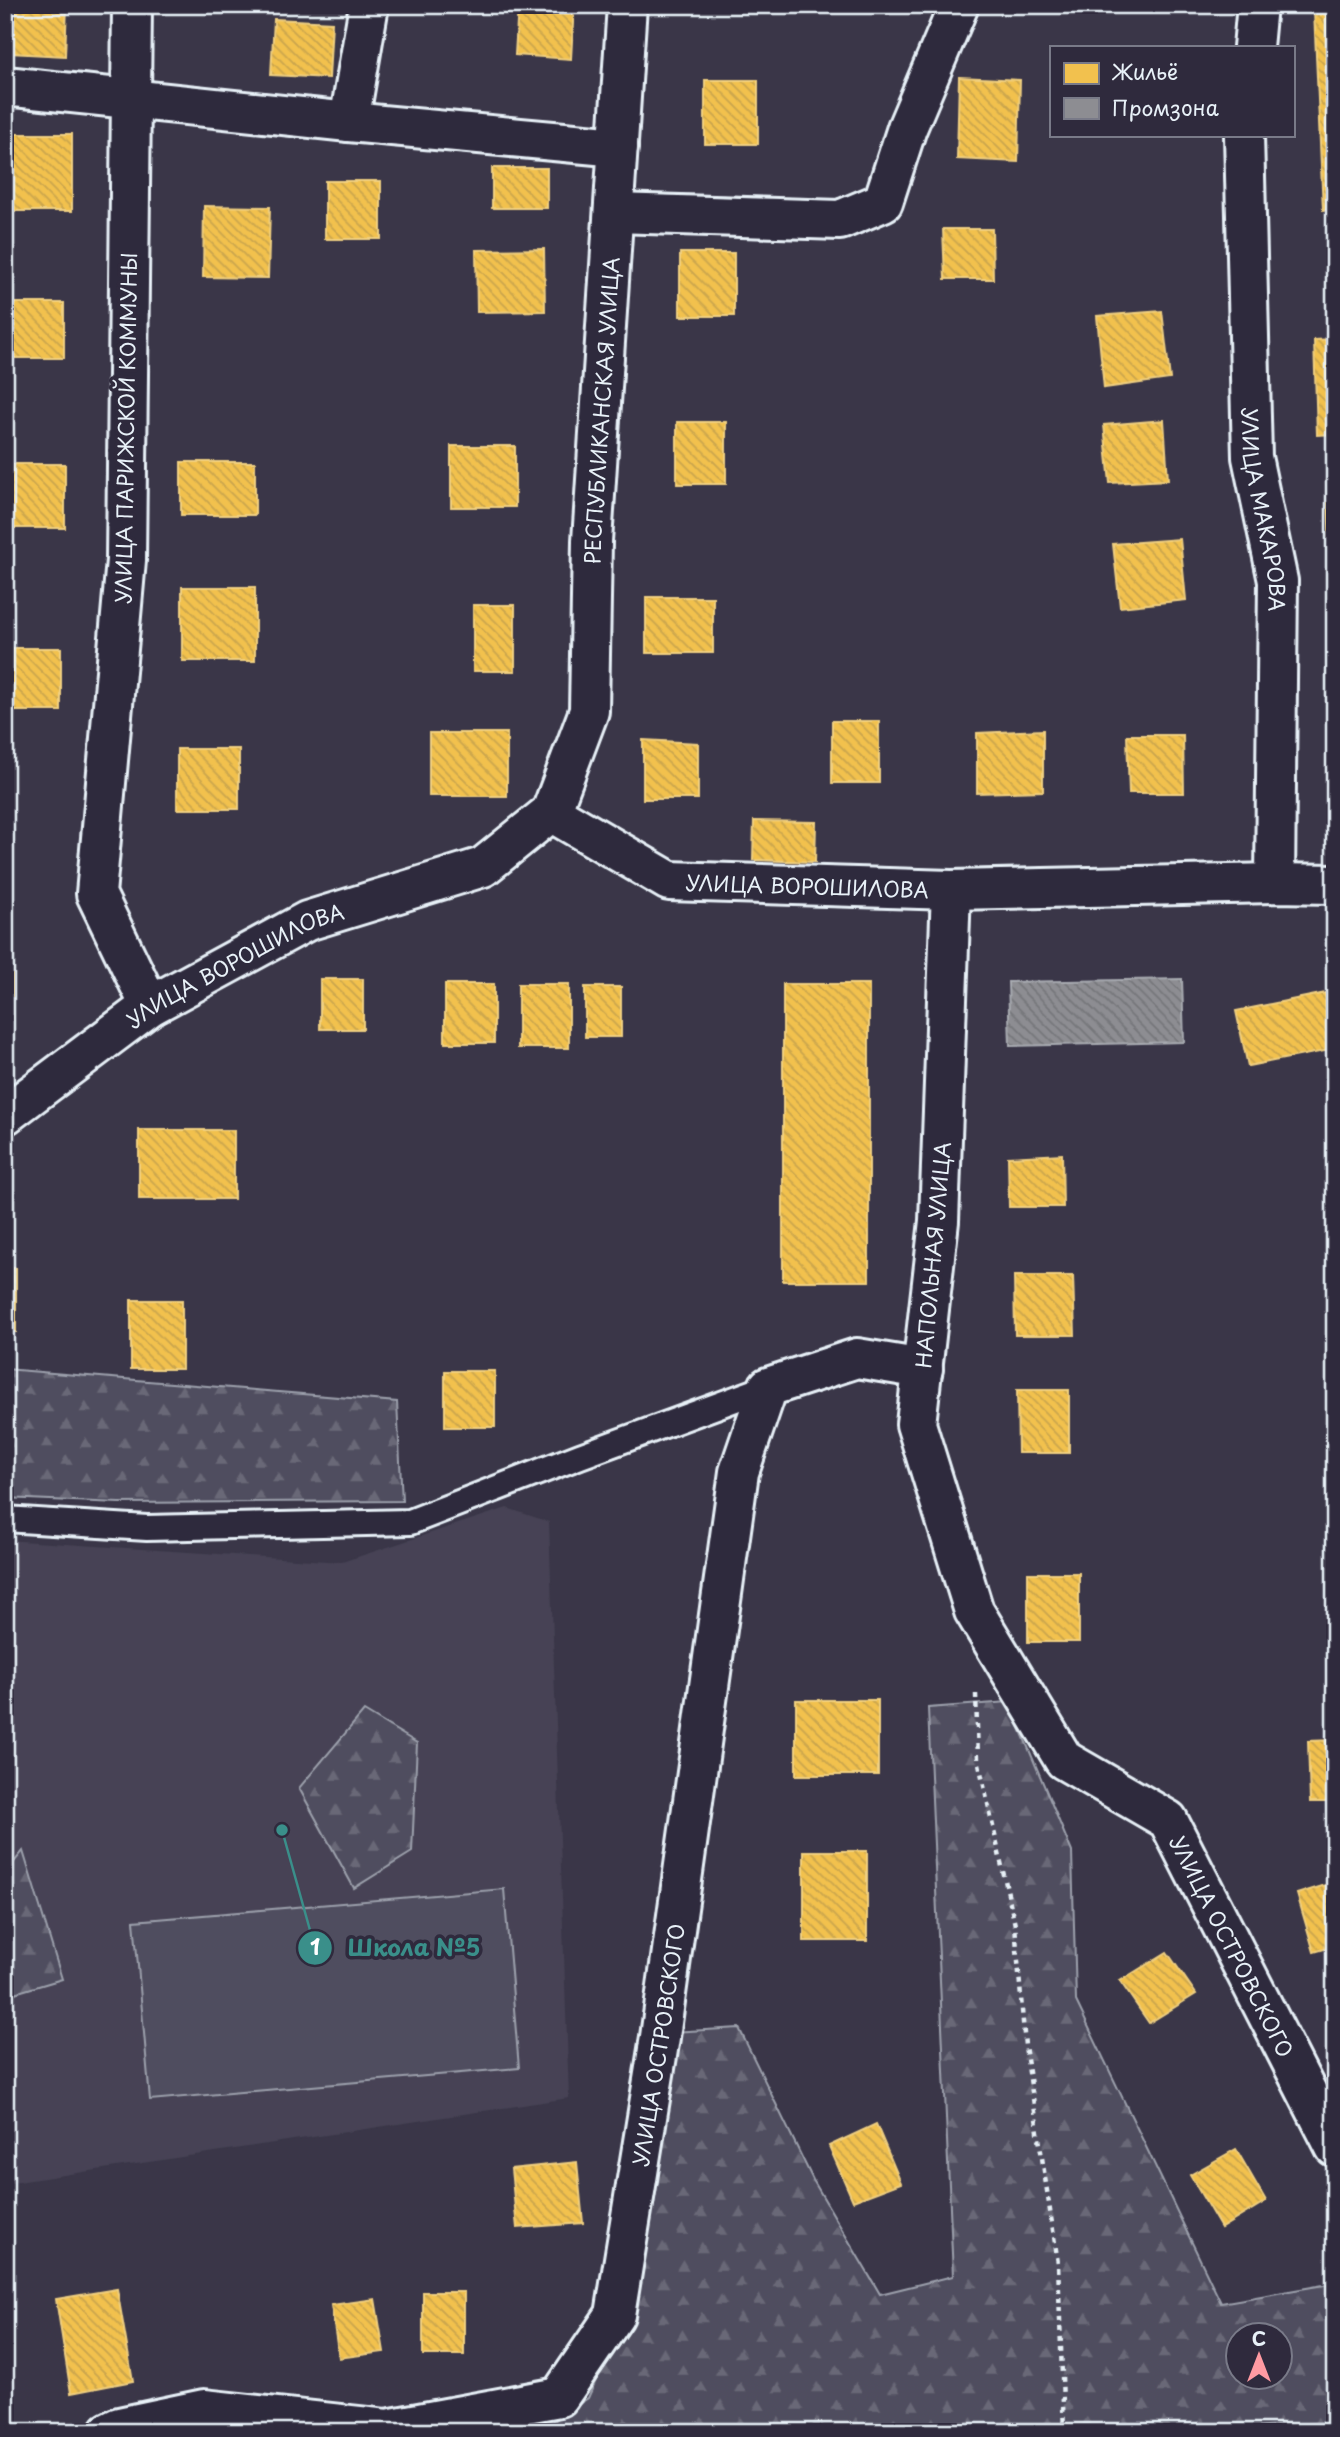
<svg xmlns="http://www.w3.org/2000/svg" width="1340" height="2437" font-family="'Playpen Sans',sans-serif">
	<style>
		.built { fill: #464354 }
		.forest { fill: url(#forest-firs); stroke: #9ca0ac; stroke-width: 2; fill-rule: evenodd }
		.pitch { fill: #504e5f; stroke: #9ca0ac; stroke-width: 2 }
		.homes { fill: url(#homes-back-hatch); stroke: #efcf81; stroke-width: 2 }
		.industry { fill: url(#industry-back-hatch); stroke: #a8abb1; stroke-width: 2 }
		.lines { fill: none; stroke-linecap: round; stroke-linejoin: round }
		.lane-casing { stroke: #e8f1f8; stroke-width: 30 }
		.street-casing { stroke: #e8f1f8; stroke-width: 44 }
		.path { stroke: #e8f1f8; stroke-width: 4.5; stroke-dasharray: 5 5; stroke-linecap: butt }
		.lane { stroke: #2f2a3d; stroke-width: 24 }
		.street { stroke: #2f2a3d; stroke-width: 38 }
		.labels { text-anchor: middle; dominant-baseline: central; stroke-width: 7; stroke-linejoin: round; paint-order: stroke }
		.street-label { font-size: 21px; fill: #e8f1f8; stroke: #2f2a3d }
		.leader { fill: none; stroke: #3a8f8a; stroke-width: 2.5 }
		.callout-dot { fill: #3a8f8a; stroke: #2f2a3d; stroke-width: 2.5 }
		.mark-label { font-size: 21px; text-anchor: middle; font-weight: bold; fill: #fff }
		.callout-label { font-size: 23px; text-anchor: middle; font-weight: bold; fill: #3a8f8a; stroke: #2f2a3d; stroke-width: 7; stroke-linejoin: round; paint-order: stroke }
	</style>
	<defs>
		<pattern id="forest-firs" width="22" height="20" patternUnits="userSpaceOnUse" patternTransform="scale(1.75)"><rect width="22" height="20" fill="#504e5f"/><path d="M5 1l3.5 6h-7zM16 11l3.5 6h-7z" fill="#696877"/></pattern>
		<pattern id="homes-back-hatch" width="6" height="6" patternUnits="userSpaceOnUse" patternTransform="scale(1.75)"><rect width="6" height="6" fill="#f2c14e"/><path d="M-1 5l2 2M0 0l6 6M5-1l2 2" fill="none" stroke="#c7a34d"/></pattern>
		<pattern id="industry-back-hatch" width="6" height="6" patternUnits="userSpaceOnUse" patternTransform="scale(1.75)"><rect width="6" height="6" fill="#8d8d92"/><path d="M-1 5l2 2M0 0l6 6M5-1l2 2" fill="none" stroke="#747579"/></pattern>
	</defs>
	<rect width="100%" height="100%" fill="#3a3648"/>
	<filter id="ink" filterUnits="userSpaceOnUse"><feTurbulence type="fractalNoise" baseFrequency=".0143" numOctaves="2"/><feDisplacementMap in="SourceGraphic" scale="14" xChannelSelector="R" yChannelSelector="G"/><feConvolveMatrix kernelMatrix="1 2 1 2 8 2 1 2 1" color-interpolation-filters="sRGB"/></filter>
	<g filter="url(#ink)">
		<polygon class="built" points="507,1508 549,1522 569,2098 5,2184 5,1540 342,1562"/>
		<g class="forest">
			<polygon points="5,1369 397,1402 402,1501 119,1503 5,1498"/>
			<path d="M1009,1702L1072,1852L1076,2001L1221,2303L1335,2283V2422L1196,2432H517L545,2427L588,2398L639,2284L672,2032L739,2028L813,2180L880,2294L953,2276L928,1708ZM1238,2336H1280V2378H1238Z"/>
			<polygon points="364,1711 417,1743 412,1852 354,1888 299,1788"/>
			<polygon points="23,1851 62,1979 5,1996 5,1873"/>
		</g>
		<polygon class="pitch" points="504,1889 519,2068 150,2100 134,1921"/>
		<g class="homes">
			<polygon points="12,5 67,5 65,56 10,53"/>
			<polygon points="518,5 574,5 571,59 515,55"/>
			<rect x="698" y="5" width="44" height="3"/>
			<polygon points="1335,10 1335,209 1323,210 1314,11"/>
			<polygon points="274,19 332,22 329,78 271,75"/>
			<polygon points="959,77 1020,80 1018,162 957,159"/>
			<rect x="705" y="80" width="53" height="64"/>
			<rect x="12" y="134" width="60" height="77"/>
			<rect x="492" y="168" width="55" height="40"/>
			<rect x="325" y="181" width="56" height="58"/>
			<polygon points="204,206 270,207 268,278 203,277"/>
			<polygon points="943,229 992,229 993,279 945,279"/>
			<polygon points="544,249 545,311 477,312 476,250"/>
			<rect x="680" y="253" width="54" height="63"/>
			<rect x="5" y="303" width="59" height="55"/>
			<polygon points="1162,311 1170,379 1104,388 1097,316"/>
			<polygon points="1335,339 1335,434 1317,435 1314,340"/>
			<polygon points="1164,420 1168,480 1110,483 1104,425"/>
			<rect x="677" y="422" width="49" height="62"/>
			<rect x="451" y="446" width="64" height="61"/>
			<rect x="181" y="462" width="74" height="53"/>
			<rect x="5" y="464" width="60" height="64"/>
			<polygon points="1335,469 1335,576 1331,576 1327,470"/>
			<polygon points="1180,539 1186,600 1120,607 1113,544"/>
			<rect x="182" y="587" width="73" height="74"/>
			<rect x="646" y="597" width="67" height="56"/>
			<rect x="473" y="605" width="42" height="66"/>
			<rect x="5" y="648" width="56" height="63"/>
			<rect x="832" y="721" width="47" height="62"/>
			<polygon points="1043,730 1043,791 977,793 977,733"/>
			<rect x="429" y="733" width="78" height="63"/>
			<polygon points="1127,735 1183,735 1184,793 1129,793"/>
			<polygon points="643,740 698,743 698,799 643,799"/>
			<rect x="177" y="749" width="62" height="60"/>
			<polygon points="754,821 816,822 815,862 753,860"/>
			<rect x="5" y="925" width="7" height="95"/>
			<rect x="320" y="979" width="43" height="50"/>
			<rect x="445" y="984" width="49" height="59"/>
			<rect x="518" y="984" width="51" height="64"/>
			<rect x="783" y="984" width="86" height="297"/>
			<rect x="585" y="987" width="36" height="50"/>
			<polygon points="1326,993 1335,1035 1335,1049 1248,1066 1236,1011"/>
			<rect x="139" y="1130" width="95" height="69"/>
			<polygon points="1062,1154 1063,1207 1009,1207 1008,1157"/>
			<rect x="5" y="1268" width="11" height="64"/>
			<polygon points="1014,1276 1073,1276 1075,1335 1015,1335"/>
			<rect x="131" y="1300" width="51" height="69"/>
			<rect x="445" y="1371" width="50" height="56"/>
			<polygon points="1017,1390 1069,1390 1069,1453 1018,1453"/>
			<rect x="1028" y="1573" width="51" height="69"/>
			<rect x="796" y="1700" width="82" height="75"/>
			<polygon points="1335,1740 1335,1802 1310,1802 1308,1741"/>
			<rect x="804" y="1851" width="63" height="90"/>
			<polygon points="1335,1882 1335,1946 1314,1952 1297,1894"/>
			<polygon points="1167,1952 1196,1994 1149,2023 1120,1981"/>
			<polygon points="876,2124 901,2183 853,2201 829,2146"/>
			<polygon points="1236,2149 1266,2201 1221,2228 1190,2175"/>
			<polygon points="577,2162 583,2223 517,2228 511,2169"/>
			<polygon points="117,2289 133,2381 71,2393 56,2299"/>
			<rect x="423" y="2292" width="41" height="63"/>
			<polygon points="375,2299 384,2352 339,2358 331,2305"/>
		</g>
		<polygon class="industry" points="1182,979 1184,1042 1010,1046 1008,982"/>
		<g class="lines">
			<defs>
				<polyline id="lane" points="5,1519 147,1528 410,1522 580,1456 768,1387"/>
				<g id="street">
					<polyline points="132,5 126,560 96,894 150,1006"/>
					<polyline points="1253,47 1257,5"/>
					<polyline points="5,86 349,122 618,147"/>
					<polyline points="349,122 369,5"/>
					<path id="s1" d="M1244,135L1252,457L1278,581L1275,883"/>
					<polyline points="615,213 840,220 883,202 907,128 959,5"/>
					<path id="s2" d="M551,812L669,881L951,890L1275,883L1335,884"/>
					<path id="s3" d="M951,890L939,1221L916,1424L974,1611L1064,1760L1168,1820L1335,2147"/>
					<path id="s4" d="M5,1115L150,1006L307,921L483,867L551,812L589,711L592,541L627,5"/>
					<path id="s5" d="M109,2432L119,2427L204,2409L387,2429L559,2397L615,2315L660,2037L739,1472L768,1387L857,1358L923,1369"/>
				</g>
			</defs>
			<use href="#lane" class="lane-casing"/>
			<use href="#street" class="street-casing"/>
			<polyline class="path" points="976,1694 978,1759 1015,1925 1025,2046 1058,2263 1064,2432"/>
			<use href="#lane" class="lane"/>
			<use href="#street" class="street"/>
		</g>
	</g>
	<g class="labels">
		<g class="street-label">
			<text stroke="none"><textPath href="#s4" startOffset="1040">РЕСПУБЛИКАНСКАЯ УЛИЦА</textPath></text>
			<text transform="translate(125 428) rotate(-89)">УЛИЦА ПАРИЖСКОЙ КОММУНЫ</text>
			<text stroke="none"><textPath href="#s1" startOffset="376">УЛИЦА МАКАРОВА</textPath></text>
			<text stroke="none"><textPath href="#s2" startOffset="275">УЛИЦА ВОРОШИЛОВА</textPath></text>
			<text stroke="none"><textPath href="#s4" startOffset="276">УЛИЦА ВОРОШИЛОВА</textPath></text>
			<text transform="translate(932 1255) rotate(-85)">НАПОЛЬНАЯ УЛИЦА</text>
			<text stroke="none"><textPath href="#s3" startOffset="1167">УЛИЦА ОСТРОВСКОГО</textPath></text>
			<text stroke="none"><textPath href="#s5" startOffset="830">УЛИЦА ОСТРОВСКОГО</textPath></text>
		</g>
	</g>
	<path class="leader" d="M282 1830L315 1948"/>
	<g class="callout-dot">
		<circle cx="282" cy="1830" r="7"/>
		<circle cx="315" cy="1948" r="18"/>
	</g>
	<g class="mark-label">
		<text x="315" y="1955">1</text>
	</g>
	<g class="callout-label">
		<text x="414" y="1956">Школа №5</text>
	</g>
	<rect width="1340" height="2437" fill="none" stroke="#2f2a3d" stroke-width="28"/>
	<rect x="14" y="14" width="1312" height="2409" fill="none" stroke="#e8f1f8" stroke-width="2.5" filter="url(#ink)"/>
	<rect x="1050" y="46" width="245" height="91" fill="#2f2a3d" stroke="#797a88" stroke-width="2"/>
	<rect x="1064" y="63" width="35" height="21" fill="#f2c14e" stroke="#797a88" stroke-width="2"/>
	<text x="1112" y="80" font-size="21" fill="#e8f1f8">Жильё</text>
	<rect x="1064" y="98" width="35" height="21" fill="#8d8d92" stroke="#797a88" stroke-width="2"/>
	<text x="1112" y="116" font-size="21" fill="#e8f1f8">Промзона</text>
	<g transform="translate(1259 2356)"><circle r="33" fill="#2f2a3d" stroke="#797a88" stroke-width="2"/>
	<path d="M0-5L12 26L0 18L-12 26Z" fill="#ff9aa2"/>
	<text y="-10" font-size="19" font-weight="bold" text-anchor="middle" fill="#e8f1f8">С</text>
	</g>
</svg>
